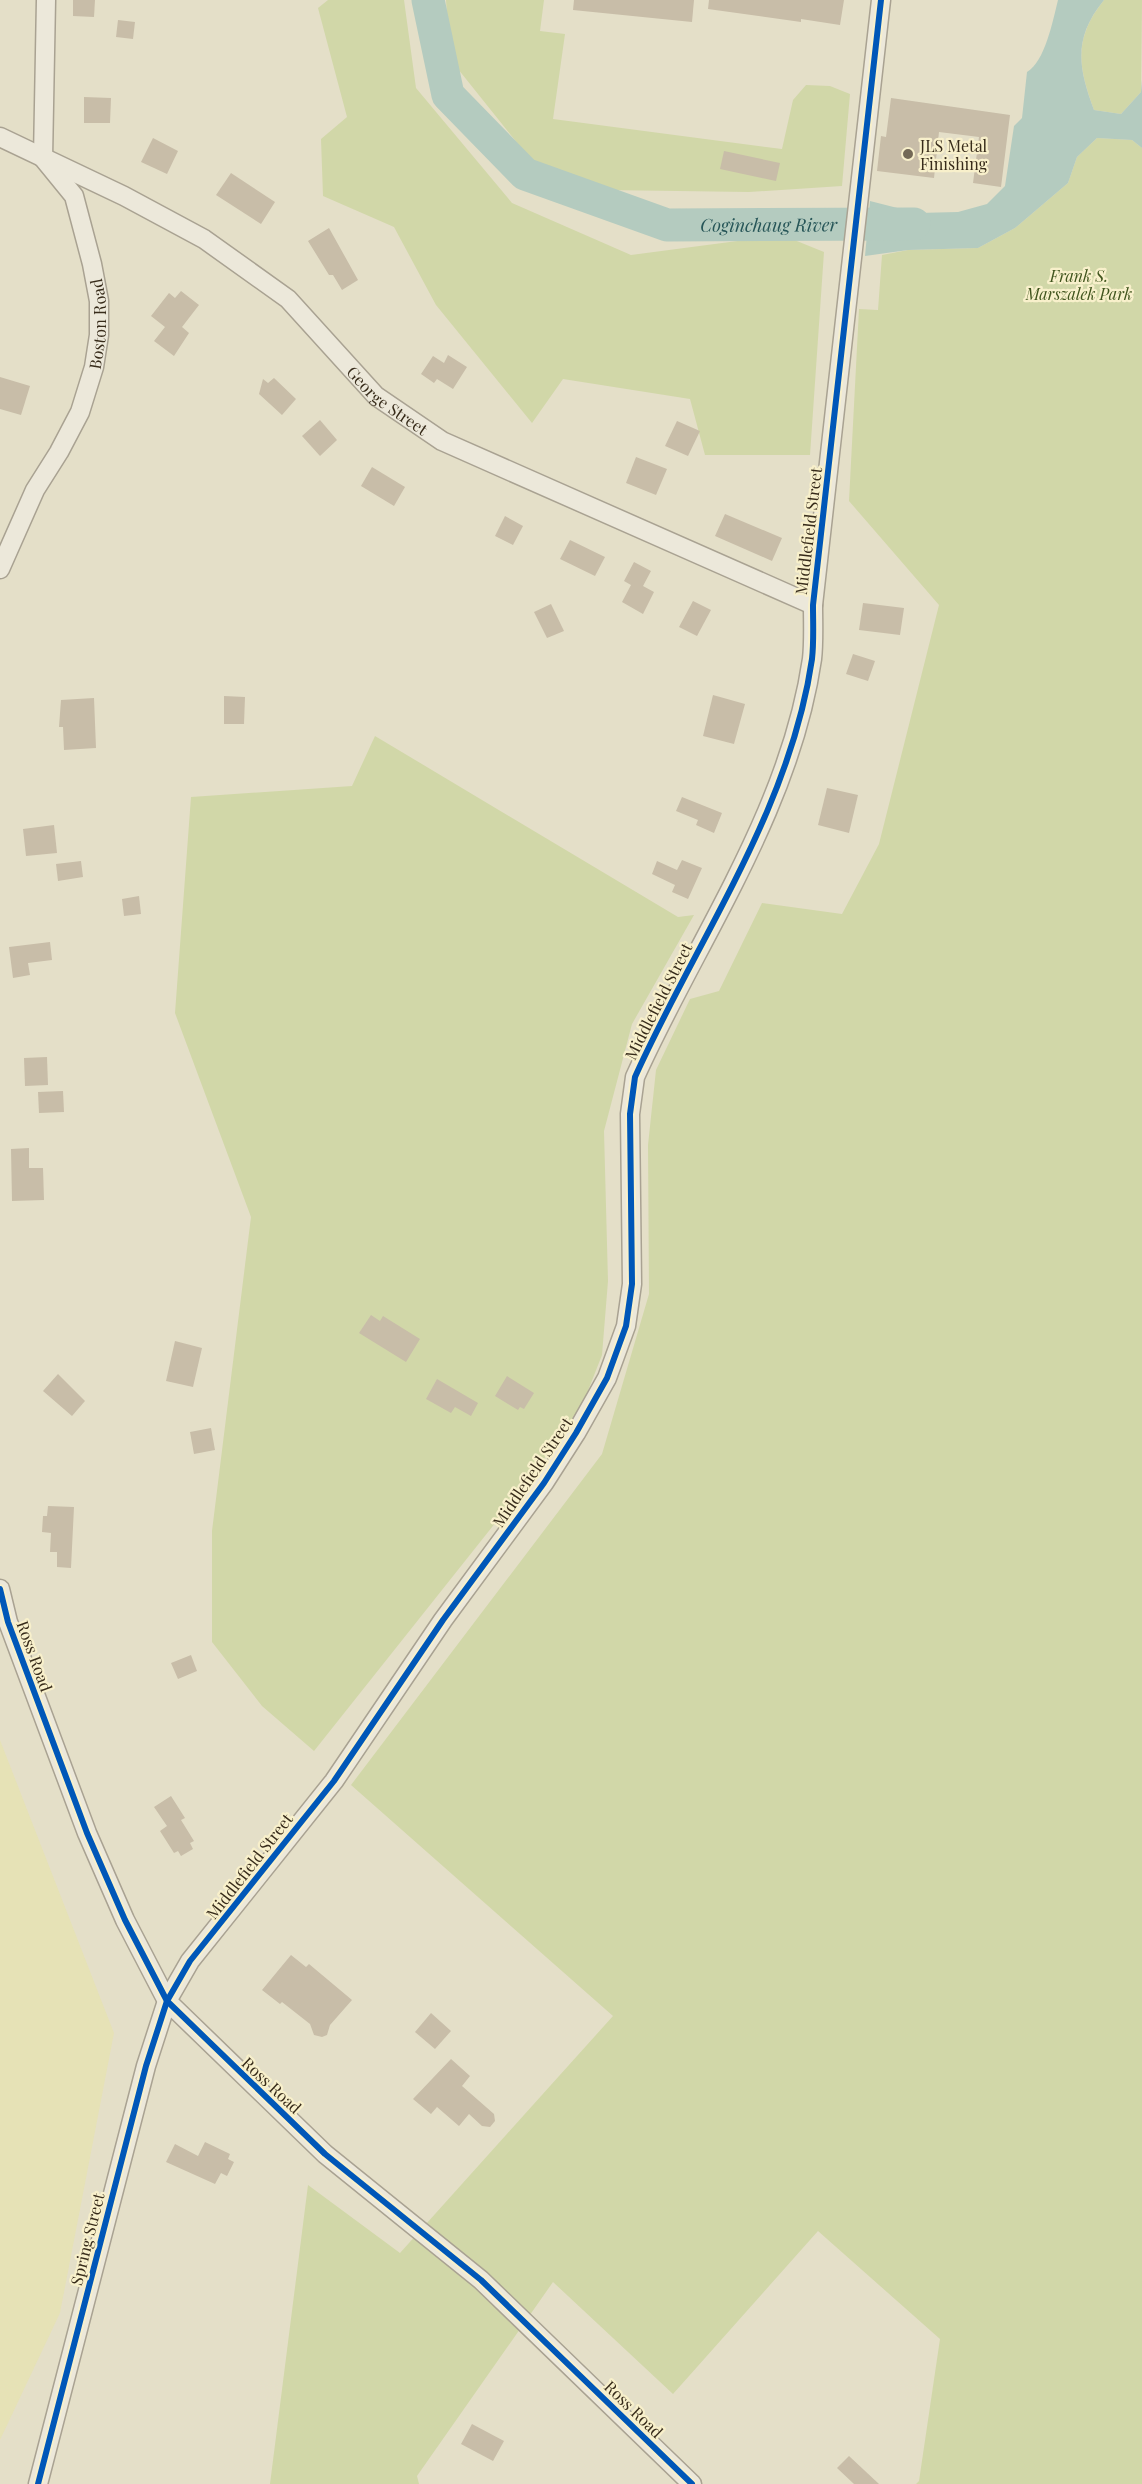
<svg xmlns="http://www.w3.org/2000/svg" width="1142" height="2484" font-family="'Playfair Display',serif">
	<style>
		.farmland { fill: #e6e2b6 }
		.green { fill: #d1d7a8 }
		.water { fill: #b4cbbf }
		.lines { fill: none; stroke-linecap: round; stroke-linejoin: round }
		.river { stroke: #b4cbbf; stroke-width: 33 }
		.building { fill: #c8bda8 }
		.street-casing { stroke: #a9a292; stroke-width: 21 }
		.street { stroke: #ece8da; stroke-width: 18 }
		.cycleway-casing { stroke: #f8f0cb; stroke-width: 10 }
		.cycleway { stroke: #0057b8; stroke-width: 6 }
		.poi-dot { fill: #746a57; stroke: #f8f0cb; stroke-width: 2 }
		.labels { text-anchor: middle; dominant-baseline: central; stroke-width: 4.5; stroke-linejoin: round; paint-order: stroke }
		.poi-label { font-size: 16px; fill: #372b1a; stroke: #f8f0cb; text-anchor: start }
		.park-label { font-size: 16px; font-style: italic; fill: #41551e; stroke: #f8f0cb }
		.street-label { font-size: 16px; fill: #372b1a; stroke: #f8f0cb }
		.water-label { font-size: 18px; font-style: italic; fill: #275658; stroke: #f8f0cb }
	</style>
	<rect width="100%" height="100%" fill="#e4dfc8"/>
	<polygon class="farmland" points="0,1740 114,2033 60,2313 0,2440"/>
	<g class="green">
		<polygon points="328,0 404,0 416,88 512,203 631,255 782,235 824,252 810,455 705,455 690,399 563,379 532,423 436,305 394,227 323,196 321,139 347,117 318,8"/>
		<polygon points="446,0 544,0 540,31 565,34 553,119 782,149 793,100 806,85 830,86 850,94 842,186 749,192 606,190 534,164 450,59"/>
		<path d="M1104,0H1142L1141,92L1121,114L1094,110C1078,66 1073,39 1104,0Z"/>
		<polygon points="1097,138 1132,140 1142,148 1142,2484 916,2484 919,2481 940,2339 818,2231 673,2394 553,2282 417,2476 419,2484 270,2484 308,2185 400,2253 613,2016 351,1785 602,1454 649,1294 648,1145 656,1070 690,999 719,991 762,903 842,914 879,844 939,605 849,501 859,309 878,310 882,255 908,250 978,248 1015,228 1068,183 1077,157"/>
		<polygon points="375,736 678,917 694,915 632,1024 604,1131 608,1281 602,1355 580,1411 500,1517 314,1751 262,1706 212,1642 212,1531 251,1217 175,1013 191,797 352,786"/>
	</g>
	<path class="water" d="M1058,0H1104C1073,38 1078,67 1094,110L1121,114L1141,92L1142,80V148L1132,140L1097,138L1077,157L1068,183L1015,228L978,248L908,250L865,256L870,201L917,213L958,212L987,204L1005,186L1014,126L1022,118L1027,72C1045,62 1053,20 1058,0Z"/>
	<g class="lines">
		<path class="river" id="s1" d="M428,0L448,95L525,174L667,225L914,224"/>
	</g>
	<g class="building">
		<polygon points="73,0 95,0 94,17 73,16"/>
		<polygon points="574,0 694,0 692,22 573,10"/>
		<polygon points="709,0 844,0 840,25 801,19 801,22 708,9"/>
		<polygon points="118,20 135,22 133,39 116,37"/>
		<polygon points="84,97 111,98 110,123 84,123"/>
		<polygon points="891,98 1010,115 1001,187 973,183 979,137 939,132 934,178 877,171 881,136 886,137"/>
		<polygon points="153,138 178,151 167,174 141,162"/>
		<polygon points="724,151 780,163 776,181 720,169"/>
		<polygon points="231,173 275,202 261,224 216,195"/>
		<polygon points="329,228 358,280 342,290 333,275 329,275 308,241"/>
		<polygon points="181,291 199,305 182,327 189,333 174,356 154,341 165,327 151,316 169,293 175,298"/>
		<polygon points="448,355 467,367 453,389 437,379 434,383 421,374 433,356 444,363"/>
		<polygon points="0,377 30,386 21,415 0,409"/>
		<polygon points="274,378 296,399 282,415 259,394 263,379 268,383"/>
		<polygon points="320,420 337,440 320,456 302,436"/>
		<polygon points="677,421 700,431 688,456 665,446"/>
		<polygon points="636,457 667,469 656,495 626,483"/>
		<polygon points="372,467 405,487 394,506 361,486"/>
		<polygon points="725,514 782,538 772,561 715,536"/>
		<polygon points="505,516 523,526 513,545 495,536"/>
		<polygon points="570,540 605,557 595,576 560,559"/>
		<polygon points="634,562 651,571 643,586 654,592 643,614 622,602 631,585 624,581"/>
		<polygon points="693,601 711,610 697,636 679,627"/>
		<polygon points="863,603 904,608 900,635 859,630"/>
		<polygon points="551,604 564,631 547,638 534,612"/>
		<polygon points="853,654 875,661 868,681 846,674"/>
		<polygon points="713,695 745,704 734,744 703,736"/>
		<polygon points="224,696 245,697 244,724 224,724"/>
		<polygon points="94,698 96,748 64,750 63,727 59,727 61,700"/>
		<polygon points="827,788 858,795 849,833 818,825"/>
		<polygon points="682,797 722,813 714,833 696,825 698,820 676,811"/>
		<polygon points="54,825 57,853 26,856 23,829"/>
		<polygon points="682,860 702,868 688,899 672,892 675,885 652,874 657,861 677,870"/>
		<polygon points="81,861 83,877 58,881 56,864"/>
		<polygon points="139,896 141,914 124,916 122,899"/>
		<polygon points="50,942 52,960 28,963 30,975 13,978 9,947"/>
		<polygon points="47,1057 48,1085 25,1086 24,1058"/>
		<polygon points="63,1091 64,1112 39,1113 38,1092"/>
		<polygon points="29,1148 29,1168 43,1168 44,1200 12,1201 11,1149"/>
		<polygon points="371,1315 380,1321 383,1316 420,1339 406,1362 359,1333"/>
		<polygon points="175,1341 202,1348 193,1387 166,1381"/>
		<polygon points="58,1374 85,1401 72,1416 43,1391"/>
		<polygon points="507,1376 534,1393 524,1409 520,1407 518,1410 495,1396"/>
		<polygon points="437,1379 478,1403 471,1416 455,1407 451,1413 426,1399"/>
		<polygon points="211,1428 215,1450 194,1454 190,1432"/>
		<polygon points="48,1506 74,1507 71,1568 57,1567 57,1552 50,1552 51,1533 42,1532 43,1516 47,1516"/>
		<polygon points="191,1655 197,1671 178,1679 171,1663"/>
		<polygon points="171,1796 185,1818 181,1820 194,1841 190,1843 193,1849 181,1856 178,1851 174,1853 160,1831 167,1826 154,1807"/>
		<polygon points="291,1955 306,1967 309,1964 352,2000 330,2025 327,2035 322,2037 314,2035 310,2024 282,2002 280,2004 262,1990"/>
		<polygon points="431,2013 451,2031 435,2049 415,2032"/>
		<polygon points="451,2059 470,2076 462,2086 494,2114 495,2121 490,2127 482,2126 469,2114 459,2126 437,2107 431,2114 413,2099"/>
		<polygon points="205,2142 230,2154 228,2159 234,2162 227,2176 221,2173 215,2184 166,2162 175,2144 198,2156"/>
		<polygon points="472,2424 504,2441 493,2461 461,2444"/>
		<polygon points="849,2456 879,2484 854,2484 837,2468"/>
	</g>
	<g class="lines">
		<defs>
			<g id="street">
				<path id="s2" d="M0,137L124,196L204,239L288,299L376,396L442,441L813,605"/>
				<path id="s3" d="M0,569L35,490L59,452L80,412L94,367L99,335V301L92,264L74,196L43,158L46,0"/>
				<polyline points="0,1589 8,1622 87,1833 125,1920 167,2001 325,2154 481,2280 692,2484"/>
				<path d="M38,2484L146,2066L167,2001L190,1961L334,1781L443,1620L544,1483L576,1433L607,1378L626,1326L632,1284L630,1114L635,1077C696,941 790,811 812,659C814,642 813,623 813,605L881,0"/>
			</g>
		</defs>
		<use href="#street" class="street-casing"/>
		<use href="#street" class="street"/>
		<defs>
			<g id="cycleway">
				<polyline points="0,1589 8,1622 87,1833 125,1920 167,2001 325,2154 481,2280 692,2484"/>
				<path d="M38,2484L146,2066L167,2001L190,1961L334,1781L443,1620L544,1483L576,1433L607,1378L626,1326L632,1284L630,1114L635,1077C696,941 790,811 812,659C814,642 813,623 813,605L881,0"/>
			</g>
		</defs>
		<use href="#cycleway" class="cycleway-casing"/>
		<use href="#cycleway" class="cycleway"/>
	</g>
	<circle class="poi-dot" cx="908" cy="154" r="6"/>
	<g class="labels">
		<g class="poi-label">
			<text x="920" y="145">JLS Metal<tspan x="920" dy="18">Finishing</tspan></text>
		</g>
		<g class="park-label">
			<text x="1079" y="275">Frank S.<tspan x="1079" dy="18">Marszalek Park</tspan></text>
		</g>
		<g class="street-label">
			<text stroke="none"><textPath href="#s3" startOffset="267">Boston Road</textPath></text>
			<text stroke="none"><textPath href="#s2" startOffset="474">George Street</textPath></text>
			<text transform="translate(808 531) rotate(-83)">Middlefield Street</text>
			<text transform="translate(658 1001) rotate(-63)">Middlefield Street</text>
			<text transform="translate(532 1472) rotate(-56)">Middlefield Street</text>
			<text transform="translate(35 1656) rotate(70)">Ross Road</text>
			<text transform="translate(249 1866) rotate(-52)">Middlefield Street</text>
			<text transform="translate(272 2085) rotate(43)">Ross Road</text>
			<text transform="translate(87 2239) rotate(-76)">Spring Street</text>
			<text transform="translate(634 2409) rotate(44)">Ross Road</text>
		</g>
		<g class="water-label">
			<text stroke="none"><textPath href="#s1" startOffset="460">Coginchaug River</textPath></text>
		</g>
	</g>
</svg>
